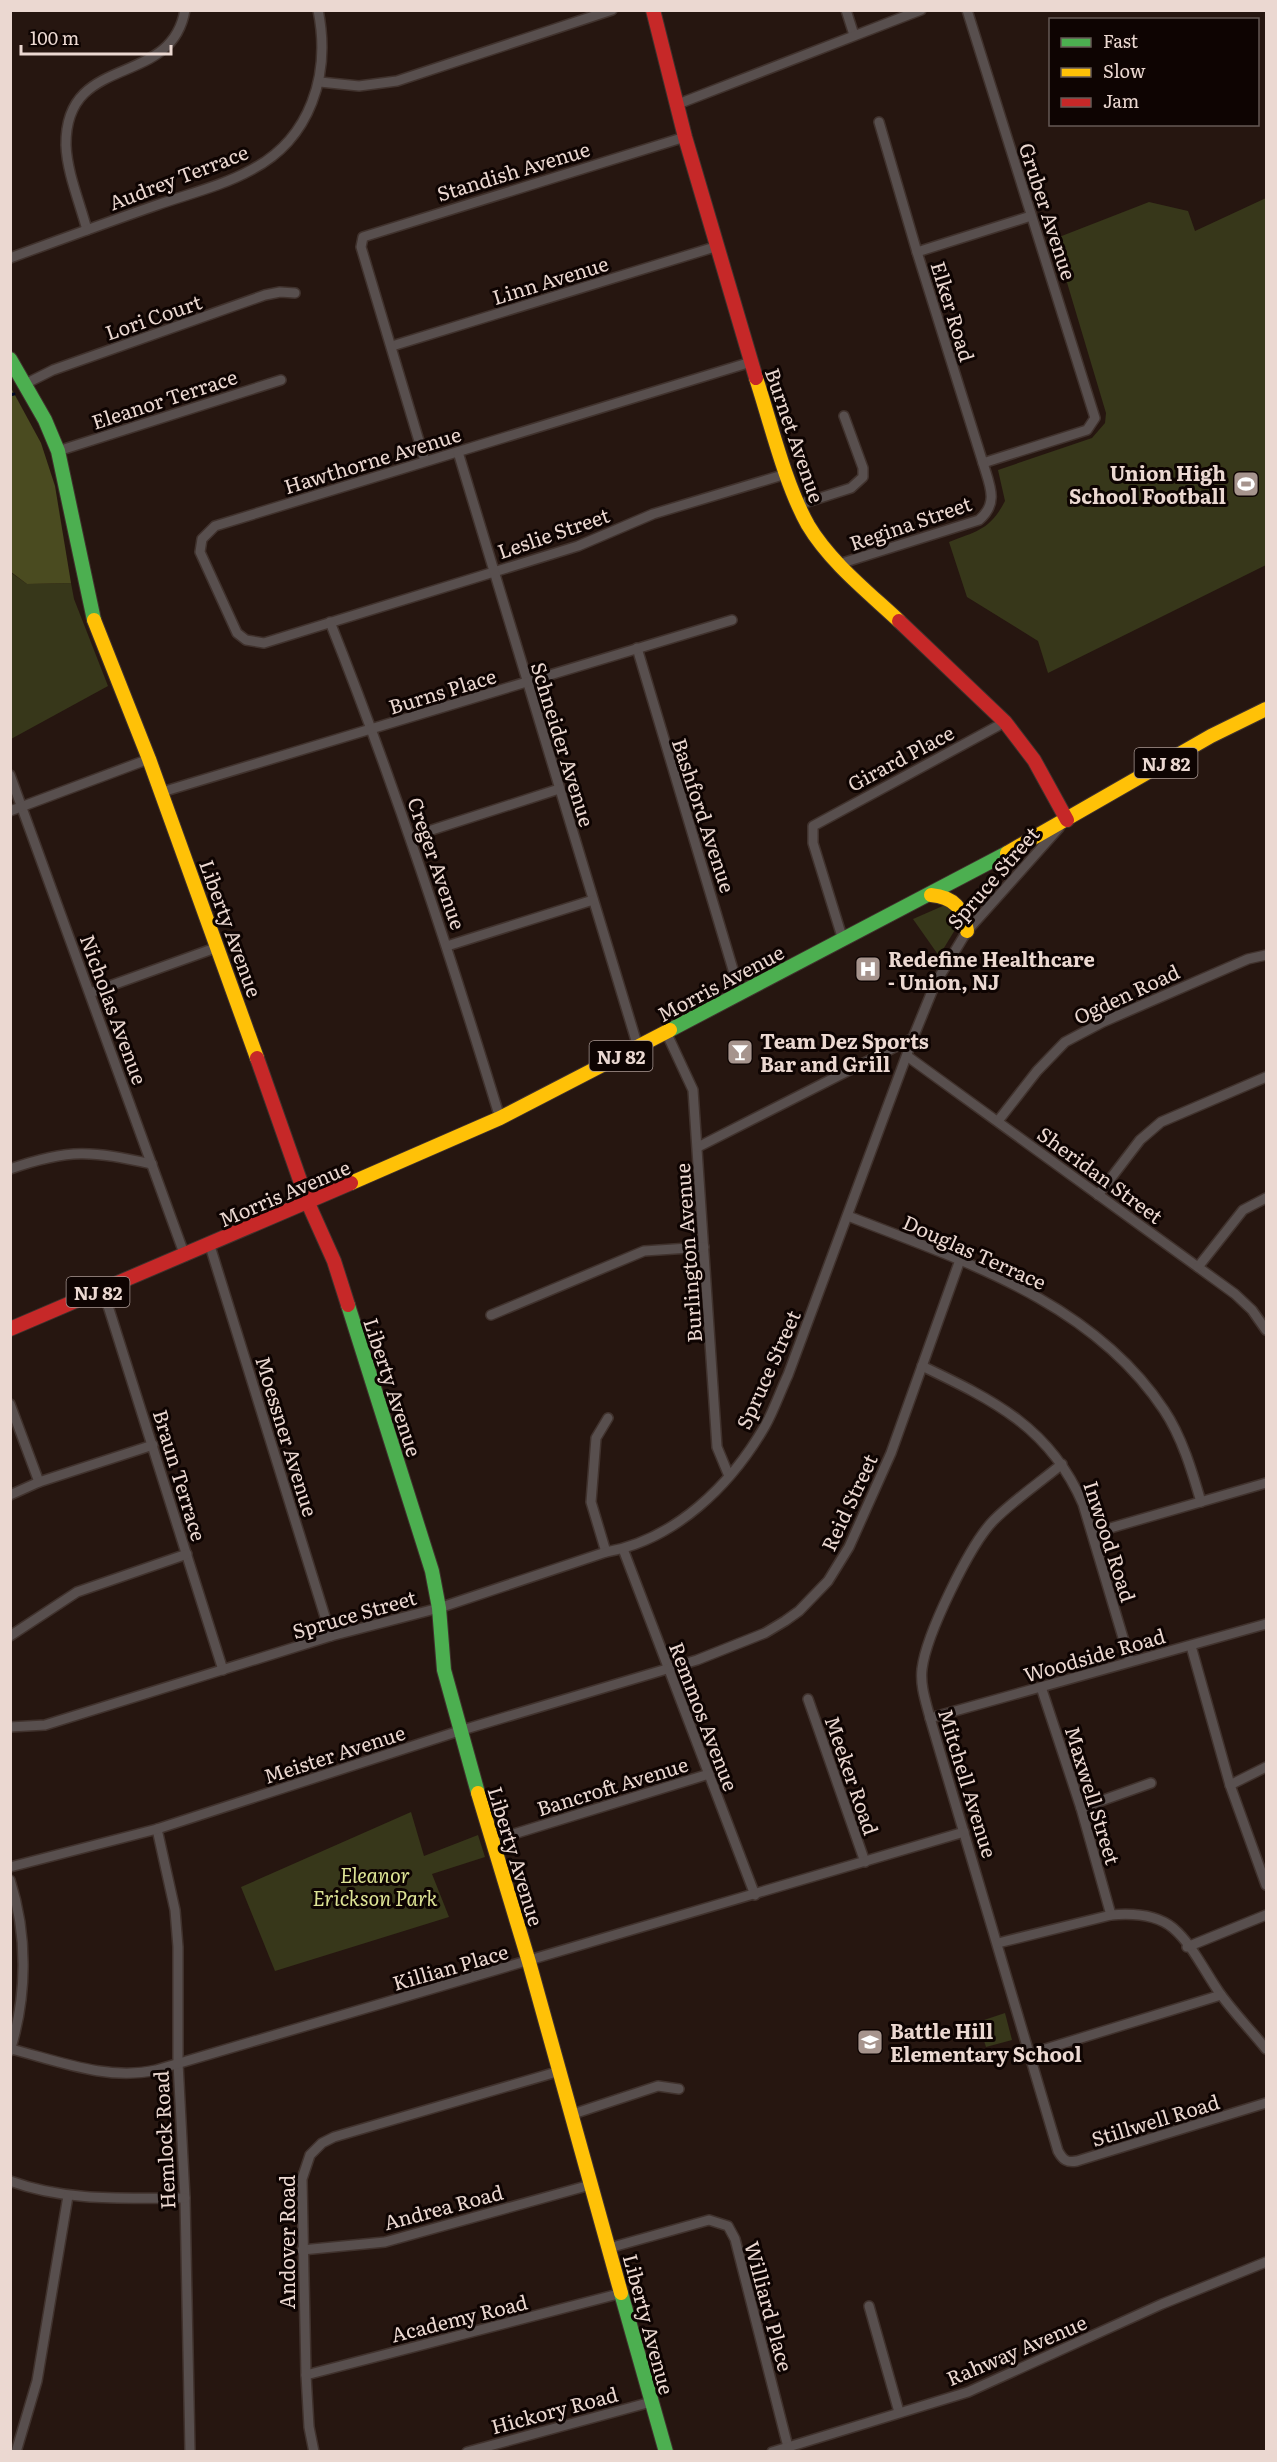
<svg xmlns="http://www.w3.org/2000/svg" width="1277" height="2462" font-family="Literata,serif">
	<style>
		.green { fill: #37371a }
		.forest { fill: #4a4b20 }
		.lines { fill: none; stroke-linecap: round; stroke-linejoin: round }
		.stream { stroke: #030a25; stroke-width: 3 }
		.street-casing { stroke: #40322d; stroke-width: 12 }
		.fast-casing { stroke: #40322d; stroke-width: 16 }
		.slow-casing { stroke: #40322d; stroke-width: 16 }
		.jam-casing { stroke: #40322d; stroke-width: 16 }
		.street { stroke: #584f4e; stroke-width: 9 }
		.fast { stroke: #4caf50; stroke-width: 14 }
		.slow { stroke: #ffc107; stroke-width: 14 }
		.jam { stroke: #c62828; stroke-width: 14 }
		.labels { text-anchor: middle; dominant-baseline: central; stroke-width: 6; stroke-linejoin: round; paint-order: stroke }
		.shield { fill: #0e0402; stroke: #a99893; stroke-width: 1.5 }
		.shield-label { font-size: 18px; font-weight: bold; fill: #ebd8d1 }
		.street-label { font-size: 20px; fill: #ebd8d1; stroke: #0e0402 }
		.poi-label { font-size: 20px; font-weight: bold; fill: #ebd8d1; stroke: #0e0402; text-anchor: start }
		.park-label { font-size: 20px; font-style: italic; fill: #dde395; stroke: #0e0402 }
	</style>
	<rect width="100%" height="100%" fill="#261610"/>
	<g class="green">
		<path d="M1266,198V565L1048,673L1038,641L967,597L949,542C977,531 990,530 1005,501L998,470L1092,438L1105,423L1106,413L1054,239L1149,202L1188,211L1195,231Z"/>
		<polygon points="10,572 27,584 71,583 74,599 108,686 11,739"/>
		<polygon points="945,905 950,906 961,920 939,956 913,919"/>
		<polygon points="411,1812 424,1856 478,1835 485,1857 432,1874 449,1917 275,1971 241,1887"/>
		<polygon points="1005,2013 1012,2040 986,2047 978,2022"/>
	</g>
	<polygon class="forest" points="10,386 41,443 55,486 71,583 27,584 11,572"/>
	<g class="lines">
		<polyline class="stream" points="10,395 14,394"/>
		<defs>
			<g id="street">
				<polyline points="846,10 854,35"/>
				<polyline points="967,10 1095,418 1087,430 983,463"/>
				<polyline points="320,82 359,86 397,81 612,10"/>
				<polyline points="678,104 921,10"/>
				<path d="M87,230C80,203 67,173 66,145C65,51 171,90 185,10"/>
				<polyline points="917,252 1031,216"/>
				<path d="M10,258C59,240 108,222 157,205C188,194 222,186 251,170C311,139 331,74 318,10"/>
				<polyline points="392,346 718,246"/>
				<polyline points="751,362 215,526 202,539 200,552 237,633 246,640 264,643 578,546 653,514 786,474"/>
				<polyline points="25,384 53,370 265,295 280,292 295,293"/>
				<polyline points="58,451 281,380"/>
				<polyline points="458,452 638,1047"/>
				<polyline points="425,461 361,247 363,237 685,137"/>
				<polyline points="798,505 851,488 863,477 863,468 844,416"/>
				<path d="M839,564L979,520C999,503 990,486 983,463L917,252L879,122"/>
				<path d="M330,622C395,785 449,951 500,1118"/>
				<polyline points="637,648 740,993"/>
				<polyline points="10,775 185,1256"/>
				<polyline points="162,792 732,620"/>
				<polyline points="10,811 149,759"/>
				<polyline points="410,837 559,789"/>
				<polyline points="843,940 813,843 813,826 1005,722"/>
				<polyline points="447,946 593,900"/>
				<polyline points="90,993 218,947"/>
				<polyline points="666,1032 693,1090 717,1447 729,1476"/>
				<polyline points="907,1056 1235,1294 1252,1310 1266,1330"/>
				<polyline points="998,1121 1037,1071 1065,1042 1103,1022 1248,959 1266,955"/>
				<polyline points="698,1147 913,1038"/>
				<path d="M10,1169C70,1148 92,1151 152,1164"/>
				<polyline points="1098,1195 1140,1140 1161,1122 1266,1077"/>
				<path d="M848,1216C963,1261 1092,1301 1164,1410C1182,1437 1192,1471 1201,1502"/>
				<polyline points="210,1246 331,1636"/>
				<polyline points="1198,1267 1243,1210 1266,1198"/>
				<polyline points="103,1290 223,1670"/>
				<polyline points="491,1315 644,1251 704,1247"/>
				<path d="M922,1366C993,1400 1050,1427 1083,1504L1130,1661"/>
				<polyline points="10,1404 39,1482"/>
				<path d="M1062,1464C1039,1483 1014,1500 994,1520C970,1544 926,1635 922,1669C920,1686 926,1702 930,1718L1058,2151C1063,2160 1067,2163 1077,2161L1266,2103"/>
				<polyline points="10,1495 39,1482 153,1445"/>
				<polyline points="1093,1533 1266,1483"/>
				<polyline points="623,1549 755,1895"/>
				<polyline points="606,1552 591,1502 596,1438 608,1418"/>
				<polyline points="10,1636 77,1592 187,1554"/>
				<polyline points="1191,1646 1230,1785 1266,1885"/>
				<polyline points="1041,1687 1081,1808 1111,1915"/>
				<polyline points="808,1699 865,1862"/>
				<polyline points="930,1718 1266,1624"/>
				<path d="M10,1727L45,1725L331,1636L439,1608L606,1552C675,1540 731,1485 765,1426C774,1410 780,1392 788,1375L913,1038L935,984L967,931L1059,828"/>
				<polyline points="1230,1785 1266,1767"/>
				<polyline points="1081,1808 1151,1783"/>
				<polyline points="157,1829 175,1910 178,1947 178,2063 185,2198 190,2452"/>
				<polyline points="491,1841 709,1774"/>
				<polyline points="10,1867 157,1829 459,1731 697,1660 765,1633 785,1621 799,1611 828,1581 849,1547 891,1453 960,1260"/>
				<path d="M10,1880C28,1936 27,1996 10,2051"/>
				<path d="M998,1943L1111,1915C1133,1913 1156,1914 1173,1928C1192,1944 1205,1972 1219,1992C1233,2012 1251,2030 1266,2049"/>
				<polyline points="1187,1947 1266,1915"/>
				<path d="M11,2049C58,2061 108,2081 156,2070L964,1832"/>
				<polyline points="1029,2054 1221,1995"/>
				<polyline points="573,2114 658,2086 679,2089"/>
				<path d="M10,2181C67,2202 126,2198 185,2198"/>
				<polyline points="609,2248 709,2220 728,2226 735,2239 788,2447"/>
				<polyline points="302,2250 385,2242 590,2185"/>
				<polyline points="869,2306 899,2412"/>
				<polyline points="306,2375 622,2293"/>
				<polyline points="16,2452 37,2381 68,2196"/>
				<polyline points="314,2452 309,2427 306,2375 302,2179 310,2155 322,2143 334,2137 560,2071"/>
				<polyline points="467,2452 651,2402"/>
				<polyline points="772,2452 968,2392 1162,2304 1266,2262"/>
			</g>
			<g id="fast">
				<polyline points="10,359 45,420 58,451 94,620"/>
				<polyline points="670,1030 1007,853"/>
				<polyline points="348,1305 432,1571 439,1608 444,1670 478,1793"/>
				<polyline points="621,2293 666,2452"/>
			</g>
			<g id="slow">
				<path d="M756,378C771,424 785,484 808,525C830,562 868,592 899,621"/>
				<polyline points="94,620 149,759 257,1058"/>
				<polyline points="1007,853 1211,736 1266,709"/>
				<path d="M931,895C954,897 964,909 967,931"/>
				<polyline points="351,1183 500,1118 670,1030"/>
				<polyline points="478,1793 529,1962 621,2293"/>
			</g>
			<g id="jam">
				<polyline points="653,10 685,137 756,378"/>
				<polyline points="899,621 1005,722 1034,760 1067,820"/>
				<polyline points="257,1058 308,1203 334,1261 348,1305"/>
				<polyline points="10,1329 351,1183"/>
			</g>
		</defs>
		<use href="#street" class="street-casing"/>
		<use href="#fast" class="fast-casing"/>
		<use href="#slow" class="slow-casing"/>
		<use href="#jam" class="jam-casing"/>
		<use href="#street" class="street"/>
		<use href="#fast" class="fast"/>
		<use href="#slow" class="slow"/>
		<use href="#jam" class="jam"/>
	</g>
	<defs>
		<symbol id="stadium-square" viewBox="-11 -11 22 22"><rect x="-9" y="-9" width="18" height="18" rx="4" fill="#a6948d" stroke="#0e0402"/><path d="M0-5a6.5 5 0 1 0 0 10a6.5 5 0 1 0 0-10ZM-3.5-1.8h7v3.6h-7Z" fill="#fff"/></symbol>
		<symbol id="hospital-square" viewBox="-11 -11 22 22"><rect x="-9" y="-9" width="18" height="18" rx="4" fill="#a6948d" stroke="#0e0402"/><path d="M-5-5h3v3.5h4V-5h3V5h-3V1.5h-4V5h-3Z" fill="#fff"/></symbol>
		<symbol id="bar-square" viewBox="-11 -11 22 22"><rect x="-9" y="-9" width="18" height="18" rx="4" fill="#a6948d" stroke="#0e0402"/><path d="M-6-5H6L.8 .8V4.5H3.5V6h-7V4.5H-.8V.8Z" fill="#fff"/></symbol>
		<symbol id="school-square" viewBox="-11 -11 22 22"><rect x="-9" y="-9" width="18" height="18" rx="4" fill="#a6948d" stroke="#0e0402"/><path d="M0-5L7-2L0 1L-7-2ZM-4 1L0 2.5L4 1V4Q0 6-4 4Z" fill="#fff"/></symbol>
	</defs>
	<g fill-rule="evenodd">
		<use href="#stadium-square" x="1231" y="469" width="30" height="30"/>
		<use href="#hospital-square" x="853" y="954" width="30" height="30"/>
		<use href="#bar-square" x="725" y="1037" width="30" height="30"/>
		<use href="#school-square" x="855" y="2027" width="30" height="30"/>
	</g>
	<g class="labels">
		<g class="shield">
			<rect x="1134.5" y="748" width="63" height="30" rx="4.5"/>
			<rect x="589.5" y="1041" width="63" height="30" rx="4.5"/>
			<rect x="66.5" y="1277" width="63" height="30" rx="4.5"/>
		</g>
		<g class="shield-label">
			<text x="1166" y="763">NJ 82</text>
			<text x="621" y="1056">NJ 82</text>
			<text x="98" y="1292">NJ 82</text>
		</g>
		<g class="street-label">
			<text transform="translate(513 170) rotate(-17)">Standish Avenue</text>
			<text transform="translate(178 176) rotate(-21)">Audrey Terrace</text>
			<text transform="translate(1049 211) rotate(72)">Gruber Avenue</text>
			<text transform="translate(550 279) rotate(-17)">Linn Avenue</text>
			<text transform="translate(954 311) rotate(73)">Elker Road</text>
			<text transform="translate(153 316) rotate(-19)">Lori Court</text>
			<text transform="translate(164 398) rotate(-18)">Eleanor Terrace</text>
			<text transform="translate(796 435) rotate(71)">Burnet Avenue</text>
			<text transform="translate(372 459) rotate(-17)">Hawthorne Avenue</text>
			<text transform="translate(910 522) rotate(-19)">Regina Street</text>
			<text transform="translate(553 532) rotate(-19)">Leslie Street</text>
			<text transform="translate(442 690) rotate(-17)">Burns Place</text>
			<text transform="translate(564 744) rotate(73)">Schneider Avenue</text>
			<text transform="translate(900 757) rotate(-28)">Girard Place</text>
			<text transform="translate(705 815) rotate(72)">Bashford Avenue</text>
			<text transform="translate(438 863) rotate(71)">Creger Avenue</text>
			<text transform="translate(992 877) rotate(-49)">Spruce Street</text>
			<text transform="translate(232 928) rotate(70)">Liberty Avenue</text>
			<text transform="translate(720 982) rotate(-28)">Morris Avenue</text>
			<text transform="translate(1126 993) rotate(-25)">Ogden Road</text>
			<text transform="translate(115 1009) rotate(70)">Nicholas Avenue</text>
			<text transform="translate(1101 1174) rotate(36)">Sheridan Street</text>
			<text transform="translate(284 1192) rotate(-23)">Morris Avenue</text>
			<text transform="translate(975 1251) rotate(24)">Douglas Terrace</text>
			<text transform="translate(687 1253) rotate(-94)">Burlington Avenue</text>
			<text transform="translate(767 1369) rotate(-66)">Spruce Street</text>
			<text transform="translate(394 1387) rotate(72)">Liberty Avenue</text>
			<text transform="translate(288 1436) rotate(73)">Moessner Avenue</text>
			<text transform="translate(181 1475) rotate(73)">Braun Terrace</text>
			<text transform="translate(848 1502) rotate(-65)">Reid Street</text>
			<text transform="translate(1111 1541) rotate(72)">Inwood Road</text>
			<text transform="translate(354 1613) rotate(-16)">Spruce Street</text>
			<text transform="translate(1094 1654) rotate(-16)">Woodside Road</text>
			<text transform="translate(705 1716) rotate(69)">Remmos Avenue</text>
			<text transform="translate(334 1753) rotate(-18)">Meister Avenue</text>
			<text transform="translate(853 1775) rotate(71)">Meeker Road</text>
			<text transform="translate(969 1783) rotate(73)">Mitchell Avenue</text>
			<text transform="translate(612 1785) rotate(-17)">Bancroft Avenue</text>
			<text transform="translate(1094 1795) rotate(73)">Maxwell Street</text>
			<text transform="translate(517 1856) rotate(73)">Liberty Avenue</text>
			<text transform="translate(450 1966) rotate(-16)">Killian Place</text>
			<text transform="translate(1155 2119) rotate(-17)">Stillwell Road</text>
			<text transform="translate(163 2140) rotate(-93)">Hemlock Road</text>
			<text transform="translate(443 2206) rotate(-15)">Andrea Road</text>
			<text transform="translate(286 2242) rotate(-90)">Andover Road</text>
			<text transform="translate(770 2306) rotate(75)">Williard Place</text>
			<text transform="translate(459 2317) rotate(-14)">Academy Road</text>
			<text transform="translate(650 2324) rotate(75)">Liberty Avenue</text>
			<text transform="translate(1016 2349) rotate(-23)">Rahway Avenue</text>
			<text transform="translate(554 2409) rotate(-15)">Hickory Road</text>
		</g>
		<g class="poi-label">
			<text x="1226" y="472" text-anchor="end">Union High<tspan x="1226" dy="23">School Football</tspan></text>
			<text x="888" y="958">Redefine Healthcare<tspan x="888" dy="23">- Union, NJ</tspan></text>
			<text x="760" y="1040">Team Dez Sports<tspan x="760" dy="23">Bar and Grill</tspan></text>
			<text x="890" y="2030">Battle Hill<tspan x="890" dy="23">Elementary School</tspan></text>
		</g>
		<g class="park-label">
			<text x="375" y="1874">Eleanor<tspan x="375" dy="23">Erickson Park</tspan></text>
		</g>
	</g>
	<rect width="1277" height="2462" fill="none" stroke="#ebd8d1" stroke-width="24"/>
	<rect x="1049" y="18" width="210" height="108" fill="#0e0402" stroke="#665955" stroke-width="1.5"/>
	<rect x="1061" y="38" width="30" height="9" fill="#4caf50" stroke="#665955" stroke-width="1.5"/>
	<text x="1103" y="48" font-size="18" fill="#ebd8d1">Fast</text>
	<rect x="1061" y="68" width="30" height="9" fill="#ffc107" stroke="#665955" stroke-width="1.5"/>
	<text x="1103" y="78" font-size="18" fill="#ebd8d1">Slow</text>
	<rect x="1061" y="98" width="30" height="9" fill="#c62828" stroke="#665955" stroke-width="1.5"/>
	<text x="1103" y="108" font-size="18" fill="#ebd8d1">Jam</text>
	<path d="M21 45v9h150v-9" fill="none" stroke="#ebd8d1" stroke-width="3"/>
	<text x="30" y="45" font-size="18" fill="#ebd8d1" stroke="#0e0402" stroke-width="4.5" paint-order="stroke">100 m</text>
</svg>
